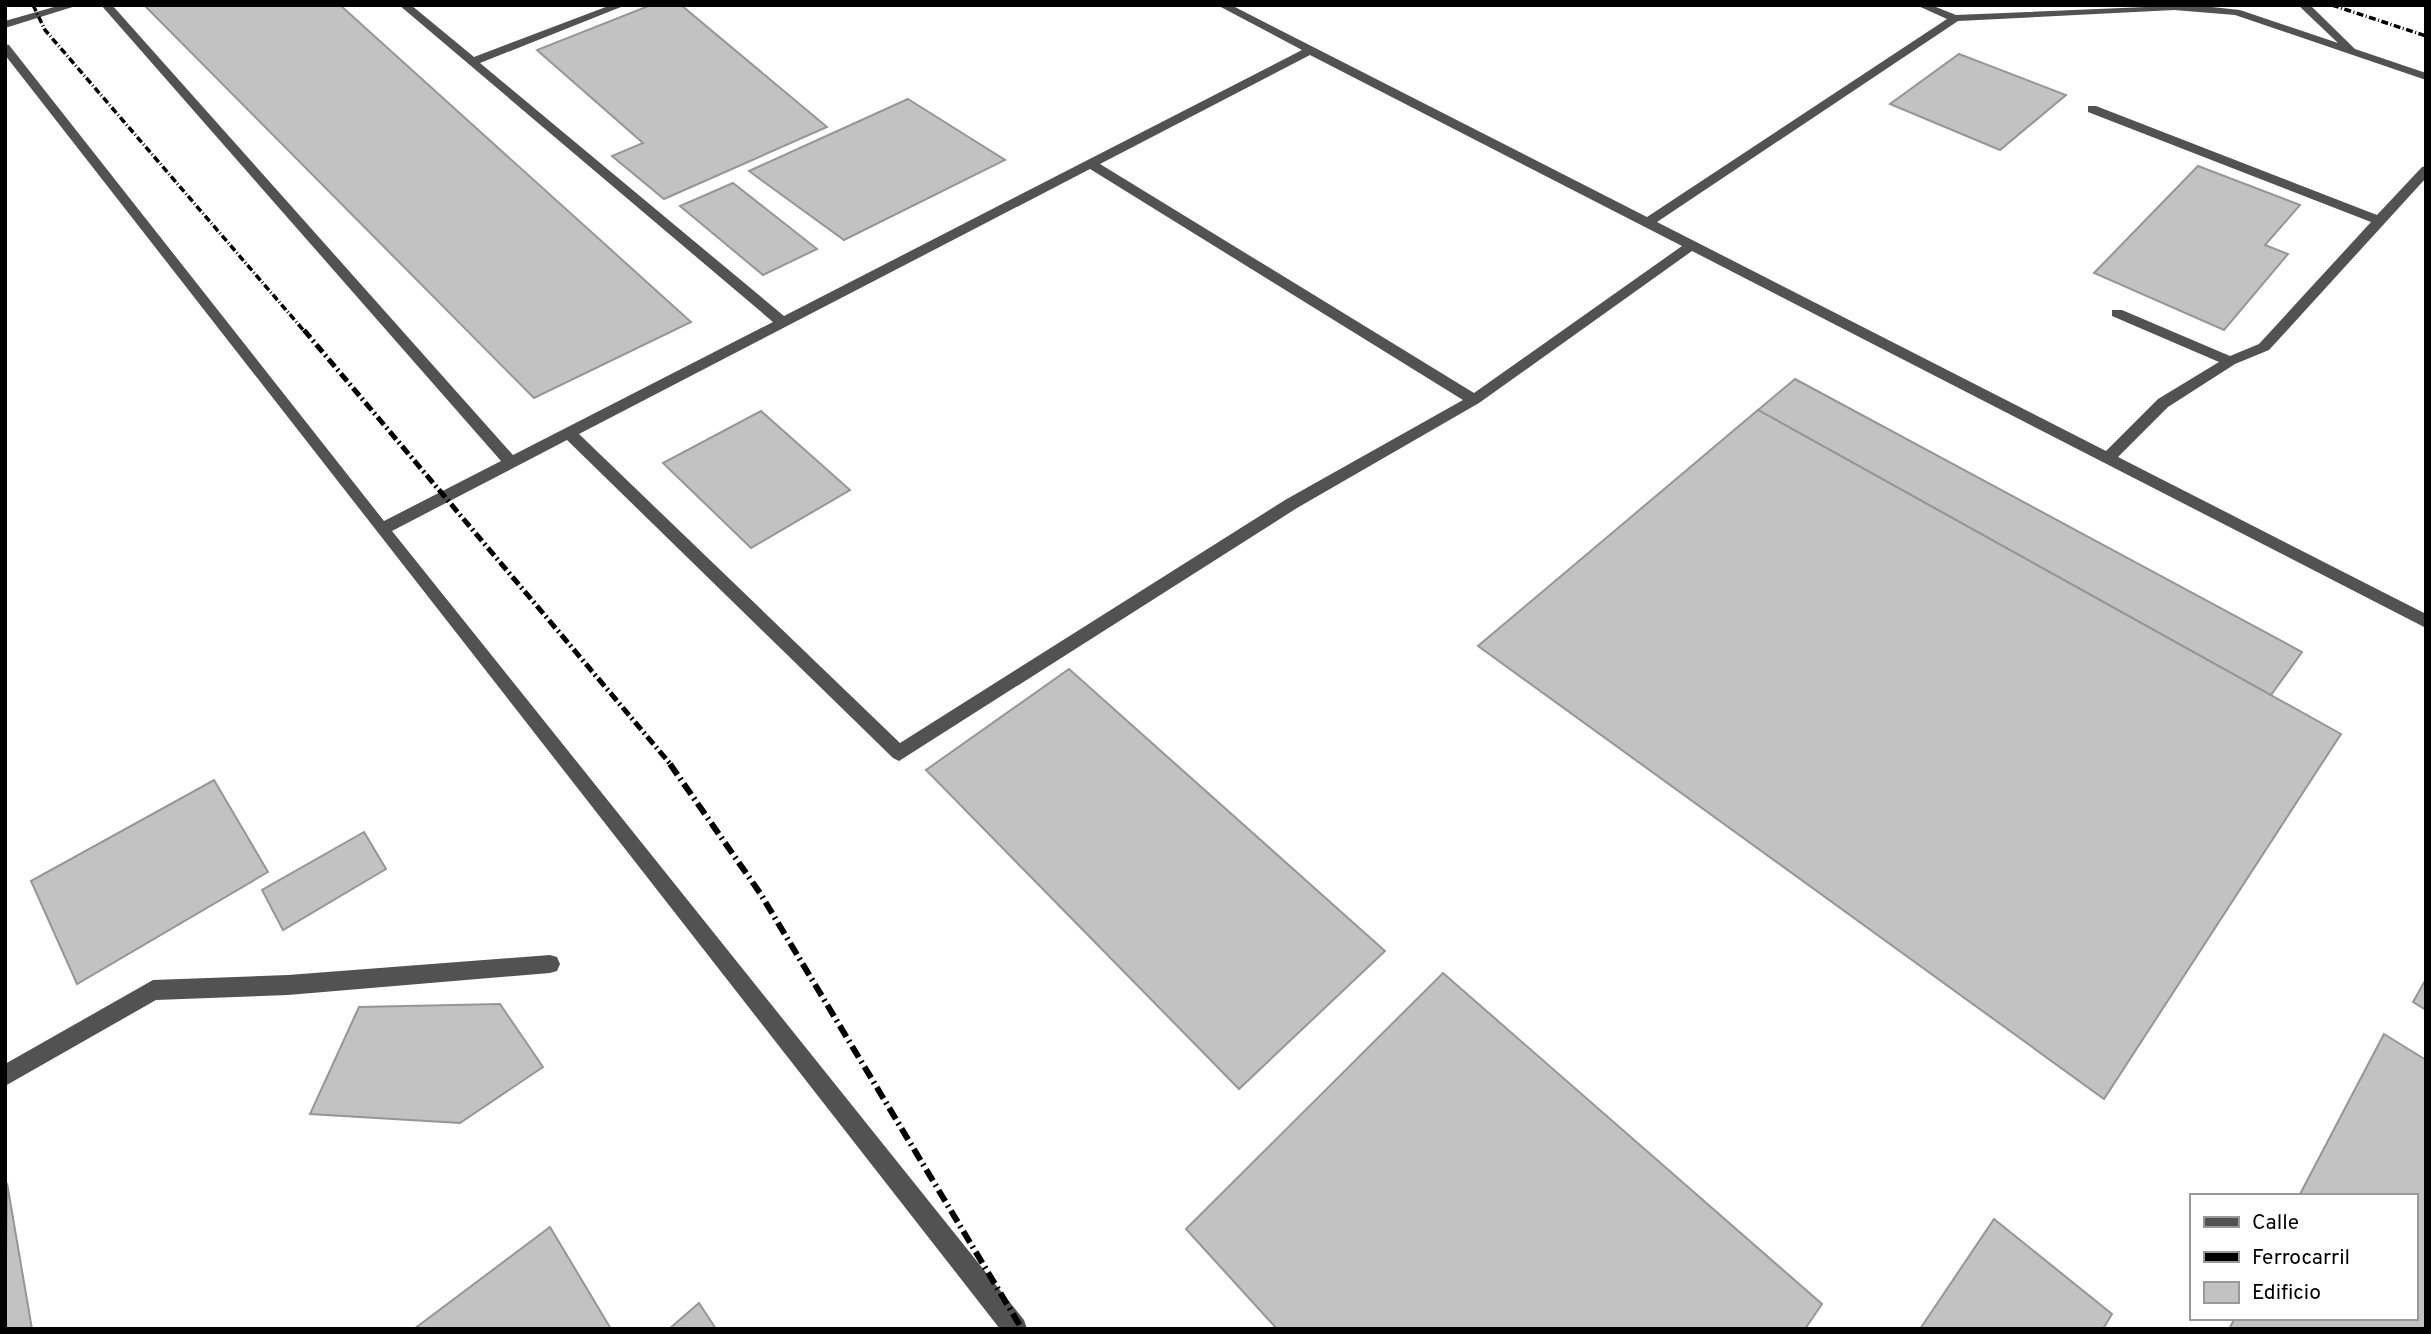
<svg xmlns="http://www.w3.org/2000/svg" width="2431" height="1334" font-family="Overpass,sans-serif">
	<style>
		.building { fill: #c2c2c2; stroke: #969696; stroke-width: 2 }
		.lines { fill: none; stroke-linecap: round; stroke-linejoin: round }
		.minor { fill: #525252; fill-rule: evenodd }
		.rail-far2 { stroke: #000; stroke-width: 3.5; stroke-dasharray: 7 2.5 1 2.5; stroke-linecap: butt }
		.rail-far1 { stroke: #000; stroke-width: 5; stroke-dasharray: 10 3.5 2 3.5; stroke-linecap: butt }
		.rail { stroke: #000; stroke-width: 6; stroke-dasharray: 13 4.5 2 4.5; stroke-linecap: butt }
	</style>
	<rect width="100%" height="100%" fill="#fff"/>
	<g class="building">
		<polygon points="144,5 340,5 691,322 534,398"/>
		<polygon points="651,5 681,5 827,127 664,199 612,156 643,143 537,50"/>
		<polygon points="1959,54 2066,95 2000,150 1890,104"/>
		<polygon points="908,99 1005,160 844,240 749,171"/>
		<polygon points="2198,166 2300,205 2265,245 2288,254 2224,330 2094,273"/>
		<polygon points="733,183 817,249 763,275 680,206"/>
		<polygon points="1795,379 2302,652 2271,695 1758,410"/>
		<polygon points="1758,410 2341,734 2104,1099 1478,646"/>
		<polygon points="761,411 850,490 751,548 663,463"/>
		<polygon points="1069,669 1385,951 1239,1089 926,770"/>
		<polygon points="214,780 268,872 77,984 31,881"/>
		<polygon points="364,832 386,869 283,930 262,890"/>
		<polygon points="1443,973 1822,1304 1805,1329 1277,1329 1186,1229"/>
		<polygon points="2426,979 2426,1010 2413,1002"/>
		<polygon points="500,1004 543,1067 460,1123 310,1114 359,1007"/>
		<polygon points="2384,1034 2426,1060 2426,1329 2229,1329 2235,1318 2415,1318 2415,1196 2299,1196"/>
		<polygon points="7,1183 32,1329 5,1329"/>
		<polygon points="1994,1219 2112,1314 2103,1329 1920,1329"/>
		<polygon points="550,1227 611,1329 414,1329"/>
		<polygon points="699,1303 716,1329 669,1329"/>
	</g>
	<g class="lines">
		<g class="minor">
			<polygon points="61,5 79,5 5,28 5,21"/>
			<path d="M101,5H112L513,455L773,322L399,5H411L474,57L611,5H626L480,63L784,316L1302,50L1217,5H1231L1647,217L1947,19L1916,5H1931L1956,15L2193,5L2240,10L2338,43L2298,5H2310L2355,49L2426,73V80L2235,15L2174,10L1958,21L1657,222L2106,451L2158,399L2219,362L2112,316V310H2122L2230,356L2259,344L2371,222L2088,112V106H2096L2377,215L2422,167L2426,166V178L2269,350L2235,364L2168,407L2118,457L2426,614V628L1692,251L1479,403L1297,508L899,761L893,758L567,440L392,531L1024,1320L1027,1329H1000L5,55V44L9,45L384,521L501,461ZM1310,55L1682,246L1474,393L1100,164ZM1090,169L1463,400L1285,500L900,743L579,434Z"/>
			<polygon points="550,955 557,957 560,964 557,971 550,973 288,995 156,1000 5,1086 5,1064 153,980 288,975"/>
		</g>
		<g class="rail-far2">
			<polyline points="33,5 45,30 305,332"/>
			<polyline points="2332,5 2426,36"/>
		</g>
		<polyline class="rail-far1" points="304,330 672,766"/>
		<polyline class="rail" points="670,764 760,893 1022,1329"/>
	</g>
	<rect width="2431" height="1334" fill="none" stroke="#000000" stroke-width="14"/>
	<rect x="2190" y="1194" width="228" height="126" fill="#ffffff" stroke="#999999" stroke-width="2"/>
	<rect x="2204" y="1217" width="35" height="10" fill="#525252" stroke="#999999" stroke-width="2"/>
	<text x="2252" y="1229" font-size="21" fill="#000000">Calle</text>
	<rect x="2204" y="1252" width="35" height="10" fill="#000000" stroke="#999999" stroke-width="2"/>
	<text x="2252" y="1264" font-size="21" fill="#000000">Ferrocarril</text>
	<rect x="2204" y="1282" width="35" height="21" fill="#c2c2c2" stroke="#999999" stroke-width="2"/>
	<text x="2252" y="1299" font-size="21" fill="#000000">Edificio</text>
</svg>
